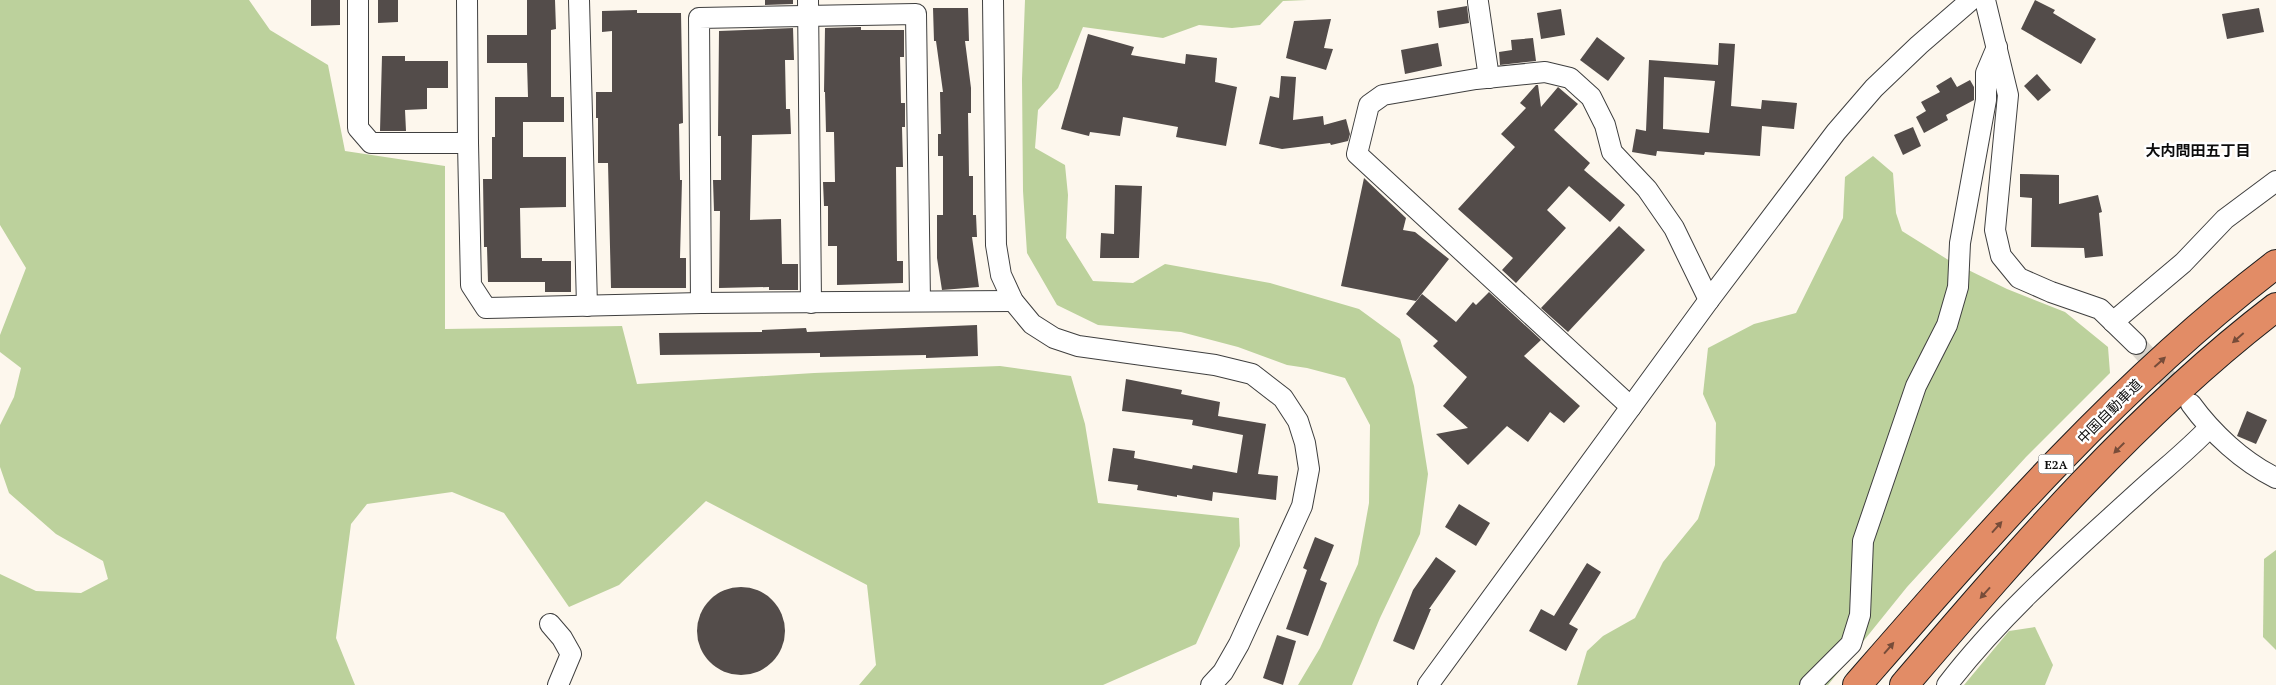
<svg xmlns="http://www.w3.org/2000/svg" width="2276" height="685" font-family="'PT Serif','Noto Sans JP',serif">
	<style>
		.forest { fill: #bcd19c }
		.building { fill: #534c4a; fill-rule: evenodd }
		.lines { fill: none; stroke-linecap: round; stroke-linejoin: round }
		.minor-tunnel { stroke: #d9d4cb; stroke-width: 20; stroke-dasharray: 20 10; stroke-linecap: butt }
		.minor-casing { stroke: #3f3f3f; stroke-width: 22 }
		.highway-casing { stroke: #1d1d1d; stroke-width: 30 }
		.minor { stroke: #fff; stroke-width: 20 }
		.highway { stroke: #e28c66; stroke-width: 28 }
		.oneway { fill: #774c39 }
		.labels { text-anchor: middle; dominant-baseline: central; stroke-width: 5; stroke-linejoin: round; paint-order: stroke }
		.shield { fill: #fff; stroke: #555; stroke-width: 1 }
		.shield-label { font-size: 12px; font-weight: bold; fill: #0c0c0c }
		.street-label { font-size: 14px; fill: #0c0c0c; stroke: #fff }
		.neighbourhood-label { font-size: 15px; font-weight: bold; fill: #0c0c0c; stroke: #fff }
	</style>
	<rect width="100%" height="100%" fill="#fdf7ed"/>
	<g class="forest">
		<polygon points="0,0 249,0 270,30 328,65 345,151 445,166 445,329 622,326 637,384 814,373 1000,366 1071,376 1085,424 1098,503 1239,518 1240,546 1196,644 1103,685 859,685 876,665 867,585 706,501 619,585 569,607 504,513 452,492 367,504 351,524 336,638 355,685 0,685 0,574 36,591 81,593 108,579 103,561 56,534 9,493 0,467 0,425 14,397 21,368 0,352 0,335 26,268 0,225"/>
		<polygon points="1025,0 1307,0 1283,1 1260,25 1232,28 1199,25 1163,38 1083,27 1058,88 1038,110 1035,148 1065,165 1068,195 1066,238 1093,281 1133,283 1165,264 1270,283 1359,309 1400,339 1414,386 1428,474 1420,534 1380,618 1352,685 1298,685 1320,648 1358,564 1369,503 1370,425 1345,378 1307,368 1287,365 1238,347 1181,332 1098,325 1057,305 1027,253 1023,191 1022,79"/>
		<polygon points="1873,156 1893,173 1896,213 1902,231 1950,261 2007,289 2065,312 2108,347 2110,373 2026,457 1907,587 1828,685 1577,685 1587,651 1603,636 1635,618 1663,562 1698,519 1715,465 1716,423 1703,394 1708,348 1754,324 1796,313 1843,218 1845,177"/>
		<polygon points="2276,550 2276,650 2263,637 2264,559"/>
		<polygon points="2035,627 2053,665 2045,685 1964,685 2009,631"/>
	</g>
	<g class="building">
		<polygon points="311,0 340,0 340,25 311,26"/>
		<polygon points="378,0 398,0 398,22 378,23"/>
		<polygon points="527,0 555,0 556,29 551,30 551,97 564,97 564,122 523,122 523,157 566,157 566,207 520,208 521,258 542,258 542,261 571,261 571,292 545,292 545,282 488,282 487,247 484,247 483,179 492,179 492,137 495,137 495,97 528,97 527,63 487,63 487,35 527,35"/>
		<polygon points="765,0 793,0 793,4 765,5"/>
		<polygon points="2035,0 2055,10 2053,13 2096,39 2081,64 2021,29"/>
		<polygon points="1467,6 1469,23 1439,28 1437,11"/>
		<polygon points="933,8 968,8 969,41 965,41 971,88 971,113 968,113 969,176 973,176 973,215 976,215 977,237 972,237 979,287 942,290 937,258 937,215 943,215 943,156 938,156 938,134 941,134 940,92 943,92 936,41 934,41"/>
		<polygon points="2259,8 2264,32 2227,39 2222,14"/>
		<polygon points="1561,9 1565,35 1541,39 1537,13"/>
		<polygon points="637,10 637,13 681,13 683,123 679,124 680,180 682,180 680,258 686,258 686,288 611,288 608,163 598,163 598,118 596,118 596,92 612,92 612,31 602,32 602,11"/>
		<polygon points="1331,19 1324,48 1333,49 1326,70 1286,58 1294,21"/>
		<polygon points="861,27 861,30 904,30 904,57 900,57 901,103 905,103 905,127 902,127 903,167 896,167 897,261 903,261 903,283 837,285 837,246 828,246 828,206 824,206 823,182 835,182 834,132 826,132 825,92 824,92 825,28"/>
		<polygon points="793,28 794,60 785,60 786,109 790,109 791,134 752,135 750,220 781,219 782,264 798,264 798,290 769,290 769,287 719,288 720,211 714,211 713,180 721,180 721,136 718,136 719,31"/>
		<polygon points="1088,34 1134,47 1131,55 1185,64 1186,54 1217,58 1215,82 1237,87 1226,146 1176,137 1178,127 1123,117 1120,136 1090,132 1089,136 1061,129"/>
		<polygon points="1597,37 1625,58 1608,81 1580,60"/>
		<polygon points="1533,38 1536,61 1500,65 1499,52 1512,50 1511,40"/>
		<polygon points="1438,43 1442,66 1405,74 1401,50"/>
		<path d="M1719,43L1735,44L1731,106L1761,109L1762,100L1797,103L1794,129L1762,126L1760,156L1705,152L1704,155L1657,151L1656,156L1632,152L1636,129L1646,131L1649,60L1718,65ZM1664,77L1715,81L1709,133L1663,129Z"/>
		<polygon points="382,56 405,56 405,61 448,61 448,88 427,88 427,109 405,110 406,131 380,131"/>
		<polygon points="2037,74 2051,90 2038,101 2024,86"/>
		<polygon points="1281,76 1296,77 1293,120 1323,116 1324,125 1346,119 1350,134 1348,141 1331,145 1330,143 1282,149 1259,144 1270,96 1279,98"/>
		<polygon points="1951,77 1957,87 1970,80 1974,87 1974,100 1946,115 1948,120 1924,133 1916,117 1926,111 1921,102 1940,92 1936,86"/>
		<polygon points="1536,85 1538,85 1541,107 1558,87 1578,104 1554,130 1590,163 1584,170 1625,205 1610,222 1569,186 1547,210 1566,228 1516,283 1502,270 1513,258 1458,209 1515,147 1501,134 1526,108 1520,103"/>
		<polygon points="1913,127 1921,146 1903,155 1894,135"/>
		<polygon points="2020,174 2059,175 2059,204 2098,195 2102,212 2099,213 2103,256 2085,258 2084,248 2031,247 2032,198 2020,197"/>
		<polygon points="1364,178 1406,218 1403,230 1415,232 1449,259 1416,301 1341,286"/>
		<polygon points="1115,185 1142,186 1139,258 1100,258 1101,233 1114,234"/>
		<polygon points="1619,226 1645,250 1568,332 1541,308"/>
		<polygon points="1489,292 1541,340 1524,356 1580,406 1564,423 1550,412 1528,442 1507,426 1468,465 1436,434 1468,428 1443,406 1467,377 1433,346 1438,341 1406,314 1422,294 1456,322 1473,302 1476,305"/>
		<polygon points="977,325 978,356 926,358 926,355 820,357 820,353 660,355 659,333 762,332 762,330 806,328 807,332"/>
		<polygon points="1126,379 1182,390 1181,394 1220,402 1218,416 1266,424 1258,474 1278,476 1276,500 1213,492 1212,501 1177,495 1177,497 1137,490 1138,485 1108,481 1113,448 1135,451 1134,458 1192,469 1193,465 1237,473 1243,435 1192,425 1193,420 1122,411"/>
		<polygon points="2247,411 2267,420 2256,444 2237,436"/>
		<polygon points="1459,504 1490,523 1476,546 1445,527"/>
		<polygon points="1315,537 1334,545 1320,580 1327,583 1308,636 1286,629 1307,570 1303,568"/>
		<polygon points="1436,557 1456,571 1429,609 1431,609 1414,650 1393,641 1413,590"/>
		<polygon points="1587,563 1601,572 1569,624 1578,629 1566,651 1529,631 1541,609 1554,616"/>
		<circle cx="741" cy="631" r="44"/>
		<polygon points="1277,635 1296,641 1283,685 1263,678"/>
	</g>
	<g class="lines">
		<polyline class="minor-tunnel" points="2136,344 2186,399"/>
		<defs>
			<g id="minor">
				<polyline points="358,0 358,128 371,143 468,143 471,285 486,308 701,303 1013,301"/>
				<polyline points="467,0 468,143"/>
				<polyline points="579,0 587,306"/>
				<polyline points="808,0 811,303"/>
				<polyline points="993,0 996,245 1001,275 1013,301 1032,324 1054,338 1078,346 1215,365 1252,374 1283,398 1298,421 1305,443 1309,469 1302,506 1239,644 1223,672 1211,685"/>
				<polyline points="1985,0 2008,95 1995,230 2001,256 2019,278 2051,292 2100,309 2136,344"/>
				<polyline points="1478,2 1489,78"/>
				<polyline points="701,303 699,18 916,14 920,301"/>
				<polyline points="2113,322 2183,263 2225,219 2276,181"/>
				<path d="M2191,404C2212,433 2243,462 2276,478"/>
				<polyline points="1631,407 1357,154 1369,105 1383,95 1476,79 1545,72 1570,78 1591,97 1605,125 1612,152 1647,189 1674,228 1709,300"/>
				<polyline points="550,624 562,638 571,654 558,685"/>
				<polyline points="1428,685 1709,300 1836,132 1874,88 1919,45 1971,0"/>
				<polyline points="1810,685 1851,644 1860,615 1863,541 1916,386 1947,325 1958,287 1960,243 1986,100 1986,73 1997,47"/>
				<path d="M1947,685C2003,612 2073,552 2141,490C2164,469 2187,451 2209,428"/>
			</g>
			<g id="highway">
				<path d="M1857,685C1987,536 2118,384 2276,264"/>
				<path d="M1904,685C2019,551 2136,414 2276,307"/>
			</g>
		</defs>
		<use href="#minor" class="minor-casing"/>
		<use href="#highway" class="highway-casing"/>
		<use href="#minor" class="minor"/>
		<use href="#highway" class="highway"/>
	</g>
	<defs><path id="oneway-solid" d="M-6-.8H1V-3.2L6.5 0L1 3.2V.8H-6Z" transform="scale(1.25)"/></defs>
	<g class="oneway">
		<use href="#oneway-solid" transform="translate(2238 338) rotate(139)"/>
		<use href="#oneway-solid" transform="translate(2160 362) rotate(-42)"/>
		<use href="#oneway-solid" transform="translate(2119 448) rotate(135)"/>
		<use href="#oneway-solid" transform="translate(1997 527) rotate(-48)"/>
		<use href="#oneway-solid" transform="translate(1985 593) rotate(132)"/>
		<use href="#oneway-solid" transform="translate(1889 648) rotate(-49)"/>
	</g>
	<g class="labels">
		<rect class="shield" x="2038.5" y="454.5" width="35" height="19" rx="4"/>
		<g class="shield-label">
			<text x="2056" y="464">E2A</text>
		</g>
		<g class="street-label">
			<text transform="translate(2109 411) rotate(-45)">中国自動車道</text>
		</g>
		<g class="neighbourhood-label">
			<text x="2198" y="150">大内問田五丁目</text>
		</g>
	</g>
</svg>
